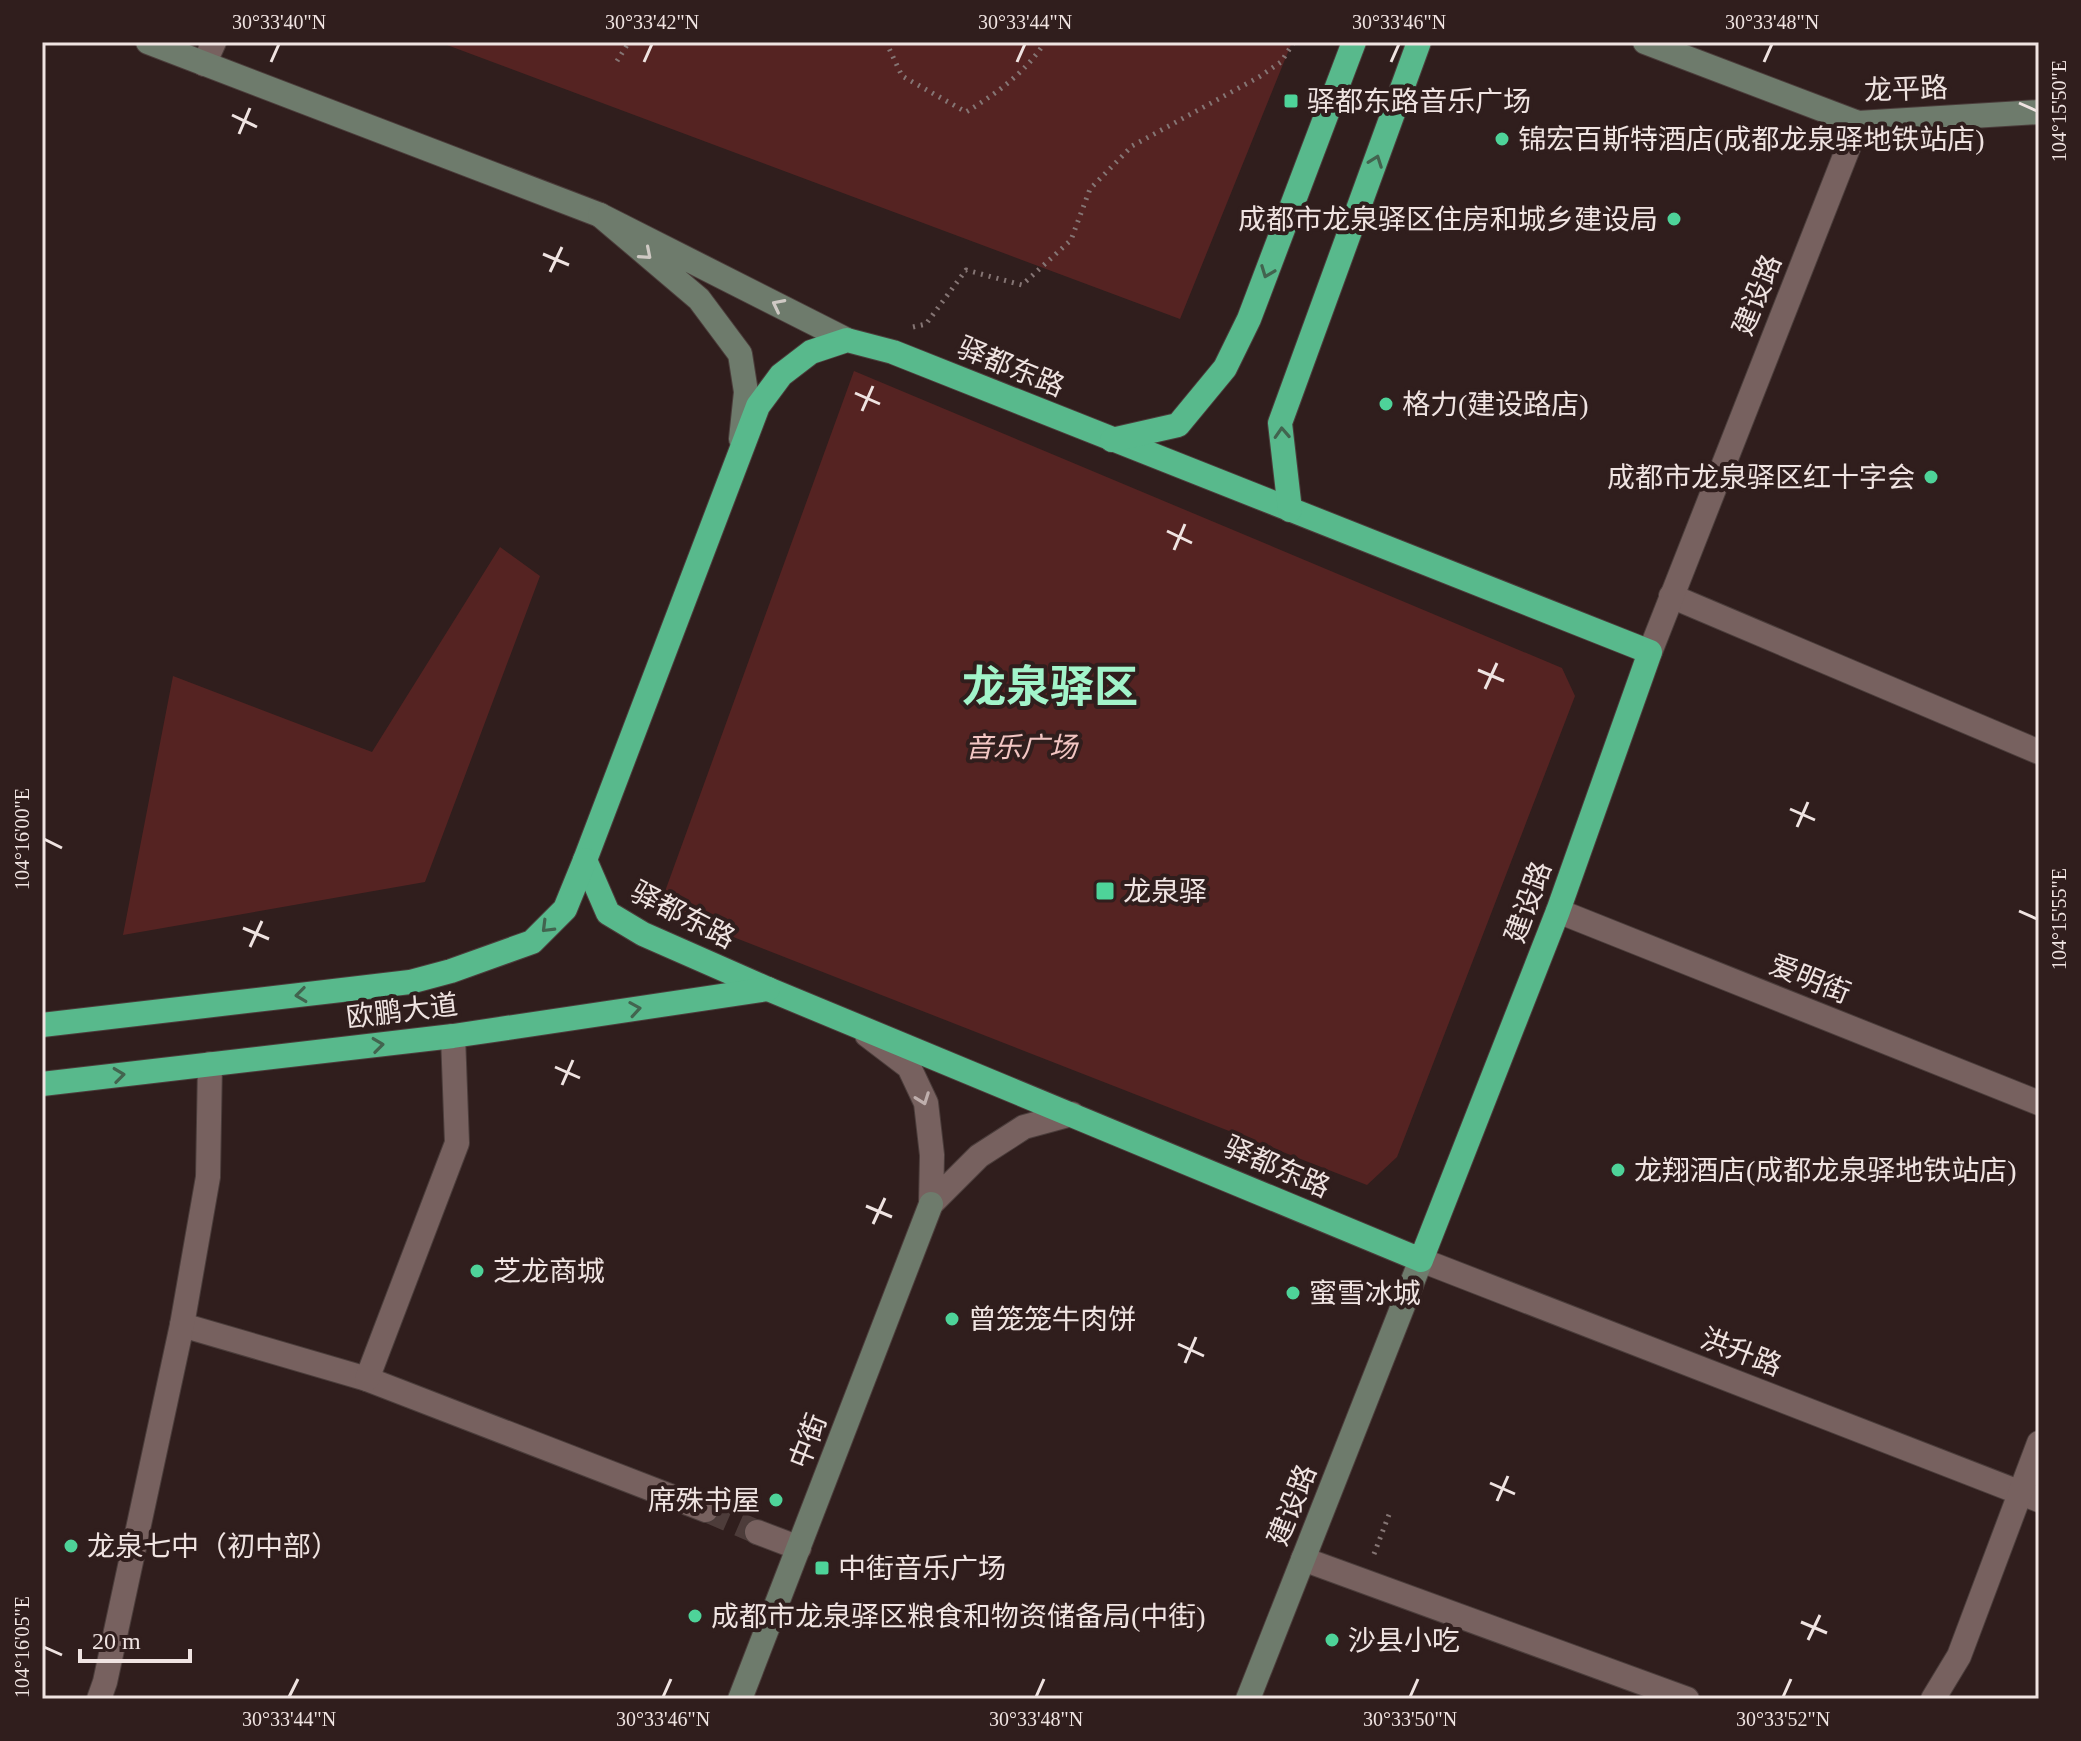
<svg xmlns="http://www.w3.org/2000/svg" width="2081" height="1741" font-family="'Times New Roman','Noto Sans SC',serif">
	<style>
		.green { fill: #552322 }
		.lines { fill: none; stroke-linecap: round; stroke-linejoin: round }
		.street-tunnel { stroke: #4d3c3a; stroke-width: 24; stroke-dasharray: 24 12; stroke-linecap: butt }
		.street-casing { stroke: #4b3d3b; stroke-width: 26 }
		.secondary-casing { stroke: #4b3d3b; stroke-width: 26 }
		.highway-casing { stroke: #4b3d3b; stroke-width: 26 }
		.path { stroke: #857574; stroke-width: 5; stroke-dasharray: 2 6; stroke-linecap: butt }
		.street { stroke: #77615f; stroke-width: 24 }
		.secondary { stroke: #6e7b6c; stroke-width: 24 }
		.highway { stroke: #58b98c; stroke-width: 24 }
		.oneway { stroke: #42644f }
		.oneway2 { stroke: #cfc9c4 }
		.oneway3 { stroke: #bfafad }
		.ticks { fill: none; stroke: #efe3e1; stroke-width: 3 }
		.poi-dot { fill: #4ed399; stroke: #301e1d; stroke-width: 3 }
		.labels { text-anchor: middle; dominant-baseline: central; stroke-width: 8; stroke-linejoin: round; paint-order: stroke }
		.street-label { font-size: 28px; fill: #efe3e1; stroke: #301e1d }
		.poi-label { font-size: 28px; fill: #efe3e1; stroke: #301e1d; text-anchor: start }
		.park-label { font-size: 28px; font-style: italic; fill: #f2c6c3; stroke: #301e1d }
		.town-label { font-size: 44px; font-weight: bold; fill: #a2f4ca; stroke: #301e1d }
		.neatline { fill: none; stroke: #efe3e1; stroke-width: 3 }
		.ticks-label { font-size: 20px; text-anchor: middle; fill: #efe3e1 }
	</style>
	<rect width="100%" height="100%" fill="#301e1d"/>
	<g class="green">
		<polygon points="439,42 1292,42 1180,319"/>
		<polygon points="854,371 1562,668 1575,696 1397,1157 1367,1185 659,908"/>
		<polygon points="500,547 540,576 425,882 123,935 173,676 372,752"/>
	</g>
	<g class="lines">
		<polyline class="street-tunnel" points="706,1510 757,1532"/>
		<defs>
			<g id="street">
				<polyline points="204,64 214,42"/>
				<polyline points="1671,596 2039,752"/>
				<polyline points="1650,652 1858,123"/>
				<polyline points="1558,911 2039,1103"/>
				<polyline points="867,1035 909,1067 926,1103 932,1155 931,1204 979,1156 1024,1127 1072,1114"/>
				<polyline points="1421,1260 2039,1500"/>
				<polyline points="182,1325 367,1379 706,1510"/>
				<polyline points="367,1379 457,1143 453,1036"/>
				<polyline points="757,1532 799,1548"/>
				<polyline points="1303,1559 1687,1699"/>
				<polyline points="99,1699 105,1682 182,1325 208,1177 210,1064"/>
				<polyline points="1933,1699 1959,1656 2039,1443"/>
			</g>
			<g id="secondary">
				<polyline points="148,42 600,215"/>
				<polyline points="1645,42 1858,123 2039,112"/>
				<polyline points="741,439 746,392 740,354 699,299 600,215 847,340"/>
				<polyline points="740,1699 931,1204"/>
				<polyline points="1248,1699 1421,1260"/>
			</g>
			<g id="highway">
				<polygon points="847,340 893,352 1650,652 1558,911 1421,1260 768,989 643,934 608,913 585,860 758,406 781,375 811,352"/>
				<polyline points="1112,440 1178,425 1225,368 1249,319 1354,42"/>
				<polyline points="1290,510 1280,423 1419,42"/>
				<polyline points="42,1025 410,982 451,971 532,942 565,909 585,860"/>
				<polyline points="42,1084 453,1036 768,989"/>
			</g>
		</defs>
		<use href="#street" class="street-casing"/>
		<use href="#secondary" class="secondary-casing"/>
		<use href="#highway" class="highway-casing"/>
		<g class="path">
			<path d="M886,42L902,76L966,112C996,94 1026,72 1045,42"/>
			<polyline points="617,61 629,42"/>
			<polyline points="913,327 926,324 966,270 1022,285 1071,240 1090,189 1132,146 1259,77 1281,62 1294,42"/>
			<polyline points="1374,1554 1390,1512"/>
		</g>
		<use href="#street" class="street"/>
		<use href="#secondary" class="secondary"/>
		<use href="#highway" class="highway"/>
	</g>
	<defs><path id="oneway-chevron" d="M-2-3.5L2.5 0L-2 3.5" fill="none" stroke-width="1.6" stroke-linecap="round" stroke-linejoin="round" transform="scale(2)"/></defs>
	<g class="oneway">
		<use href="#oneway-chevron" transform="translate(1376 161) rotate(-70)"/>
		<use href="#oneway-chevron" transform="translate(1267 272) rotate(111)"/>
		<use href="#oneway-chevron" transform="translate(1282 433) rotate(-93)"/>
		<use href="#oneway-chevron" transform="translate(547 927) rotate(135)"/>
		<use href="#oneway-chevron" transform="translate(301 995) rotate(173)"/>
		<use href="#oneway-chevron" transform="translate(635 1009) rotate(-9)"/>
		<use href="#oneway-chevron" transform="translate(378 1045) rotate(-7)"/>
		<use href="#oneway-chevron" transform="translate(119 1075) rotate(-7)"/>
	</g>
	<g class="oneway2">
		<use href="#oneway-chevron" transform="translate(646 254) rotate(41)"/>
		<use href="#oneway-chevron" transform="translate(778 305) rotate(-153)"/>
	</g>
	<use class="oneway3" href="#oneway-chevron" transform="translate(923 1099) rotate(70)"/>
	<path class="ticks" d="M271,62L279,44M644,62L652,44M1017,62L1025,44M1391,62L1399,44M1764,62L1772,44M2019,103L2037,111M232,115L257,127M239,134L250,108M543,254L569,265M550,272L562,247M855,393L880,404M862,411L873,386M1167,531L1192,543M1174,550L1185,524M1478,670L1504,681M1485,689L1497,663M1790,809L1815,820M1797,827L1808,802M44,839L62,848M2019,911L2037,919M243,928L269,939M250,947L262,921M555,1067L580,1078M562,1085L573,1060M866,1206L892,1217M873,1224L885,1198M1178,1344L1204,1356M1185,1363L1196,1337M1490,1483L1515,1494M1497,1501L1508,1476M1801,1622L1827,1633M1808,1640L1820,1615M44,1647L62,1655M289,1697L298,1679M663,1697L671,1679M1036,1697L1044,1679M1410,1697L1418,1679M1783,1697L1791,1679"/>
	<g class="poi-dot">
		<rect x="1283" y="93" width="16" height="16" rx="4"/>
		<circle cx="1502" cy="139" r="8"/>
		<circle cx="1674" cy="219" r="8"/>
		<circle cx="1386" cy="404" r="8"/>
		<circle cx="1931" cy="477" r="8"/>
		<rect x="1095" y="881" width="20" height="20" rx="4"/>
		<circle cx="1618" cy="1170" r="8"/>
		<circle cx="477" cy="1271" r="8"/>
		<circle cx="1293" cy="1293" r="8"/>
		<circle cx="952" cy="1319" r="8"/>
		<circle cx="776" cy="1500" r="8"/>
		<circle cx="71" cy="1546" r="8"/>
		<rect x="814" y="1560" width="16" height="16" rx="4"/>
		<circle cx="695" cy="1616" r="8"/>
		<circle cx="1332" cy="1640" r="8"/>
	</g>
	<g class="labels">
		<g class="street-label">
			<text transform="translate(1906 89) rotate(-2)">龙平路</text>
			<text transform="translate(1757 295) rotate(-68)">建设路</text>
			<text transform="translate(1011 367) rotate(22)">驿都东路</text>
			<text transform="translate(1528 902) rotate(-70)">建设路</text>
			<text transform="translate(683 915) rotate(27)">驿都东路</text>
			<text transform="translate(1810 979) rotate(22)">爱明街</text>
			<text transform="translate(402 1011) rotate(-7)">欧鹏大道</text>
			<text transform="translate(1277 1167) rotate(23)">驿都东路</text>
			<text transform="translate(1741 1352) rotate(21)">洪升路</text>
			<text transform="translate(808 1441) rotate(-69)">中街</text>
			<text transform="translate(1292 1505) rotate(-68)">建设路</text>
		</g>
		<g class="poi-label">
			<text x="1307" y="101">驿都东路音乐广场</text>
			<text x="1518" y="139">锦宏百斯特酒店(成都龙泉驿地铁站店)</text>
			<text x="1658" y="219" text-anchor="end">成都市龙泉驿区住房和城乡建设局</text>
			<text x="1402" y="404">格力(建设路店)</text>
			<text x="1915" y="477" text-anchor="end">成都市龙泉驿区红十字会</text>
			<text x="1123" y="891">龙泉驿</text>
			<text x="1634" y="1170">龙翔酒店(成都龙泉驿地铁站店)</text>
			<text x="493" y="1271">芝龙商城</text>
			<text x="1309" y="1293">蜜雪冰城</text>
			<text x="968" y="1319">曾笼笼牛肉饼</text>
			<text x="760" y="1500" text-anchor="end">席殊书屋</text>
			<text x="87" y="1546">龙泉七中（初中部）</text>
			<text x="838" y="1568">中街音乐广场</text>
			<text x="711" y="1616">成都市龙泉驿区粮食和物资储备局(中街)</text>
			<text x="1348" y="1640">沙县小吃</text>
		</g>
		<g class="park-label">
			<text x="1021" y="747">音乐广场</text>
		</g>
		<g class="town-label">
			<text x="1050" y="687">龙泉驿区</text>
		</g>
	</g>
	<rect width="2081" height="1741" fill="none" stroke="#301e1d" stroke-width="88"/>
	<path d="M80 1649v12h110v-12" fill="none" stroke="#efe3e1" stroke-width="4"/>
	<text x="92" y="1649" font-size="24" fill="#efe3e1" stroke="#301e1d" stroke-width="6" paint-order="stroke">20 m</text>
	<rect x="44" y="44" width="1993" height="1653" class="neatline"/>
	<g class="ticks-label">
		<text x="279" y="29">30°33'40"N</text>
		<text x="652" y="29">30°33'42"N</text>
		<text x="1025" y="29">30°33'44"N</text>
		<text x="1399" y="29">30°33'46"N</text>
		<text x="1772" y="29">30°33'48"N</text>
		<text transform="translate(2059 111) rotate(-90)" y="7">104°15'50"E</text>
		<text transform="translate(22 839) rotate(-90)" y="7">104°16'00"E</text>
		<text transform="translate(2059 919) rotate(-90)" y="7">104°15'55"E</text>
		<text transform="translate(22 1647) rotate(-90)" y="7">104°16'05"E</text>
		<text x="289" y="1726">30°33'44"N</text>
		<text x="663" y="1726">30°33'46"N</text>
		<text x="1036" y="1726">30°33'48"N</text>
		<text x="1410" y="1726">30°33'50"N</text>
		<text x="1783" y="1726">30°33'52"N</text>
	</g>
</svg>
